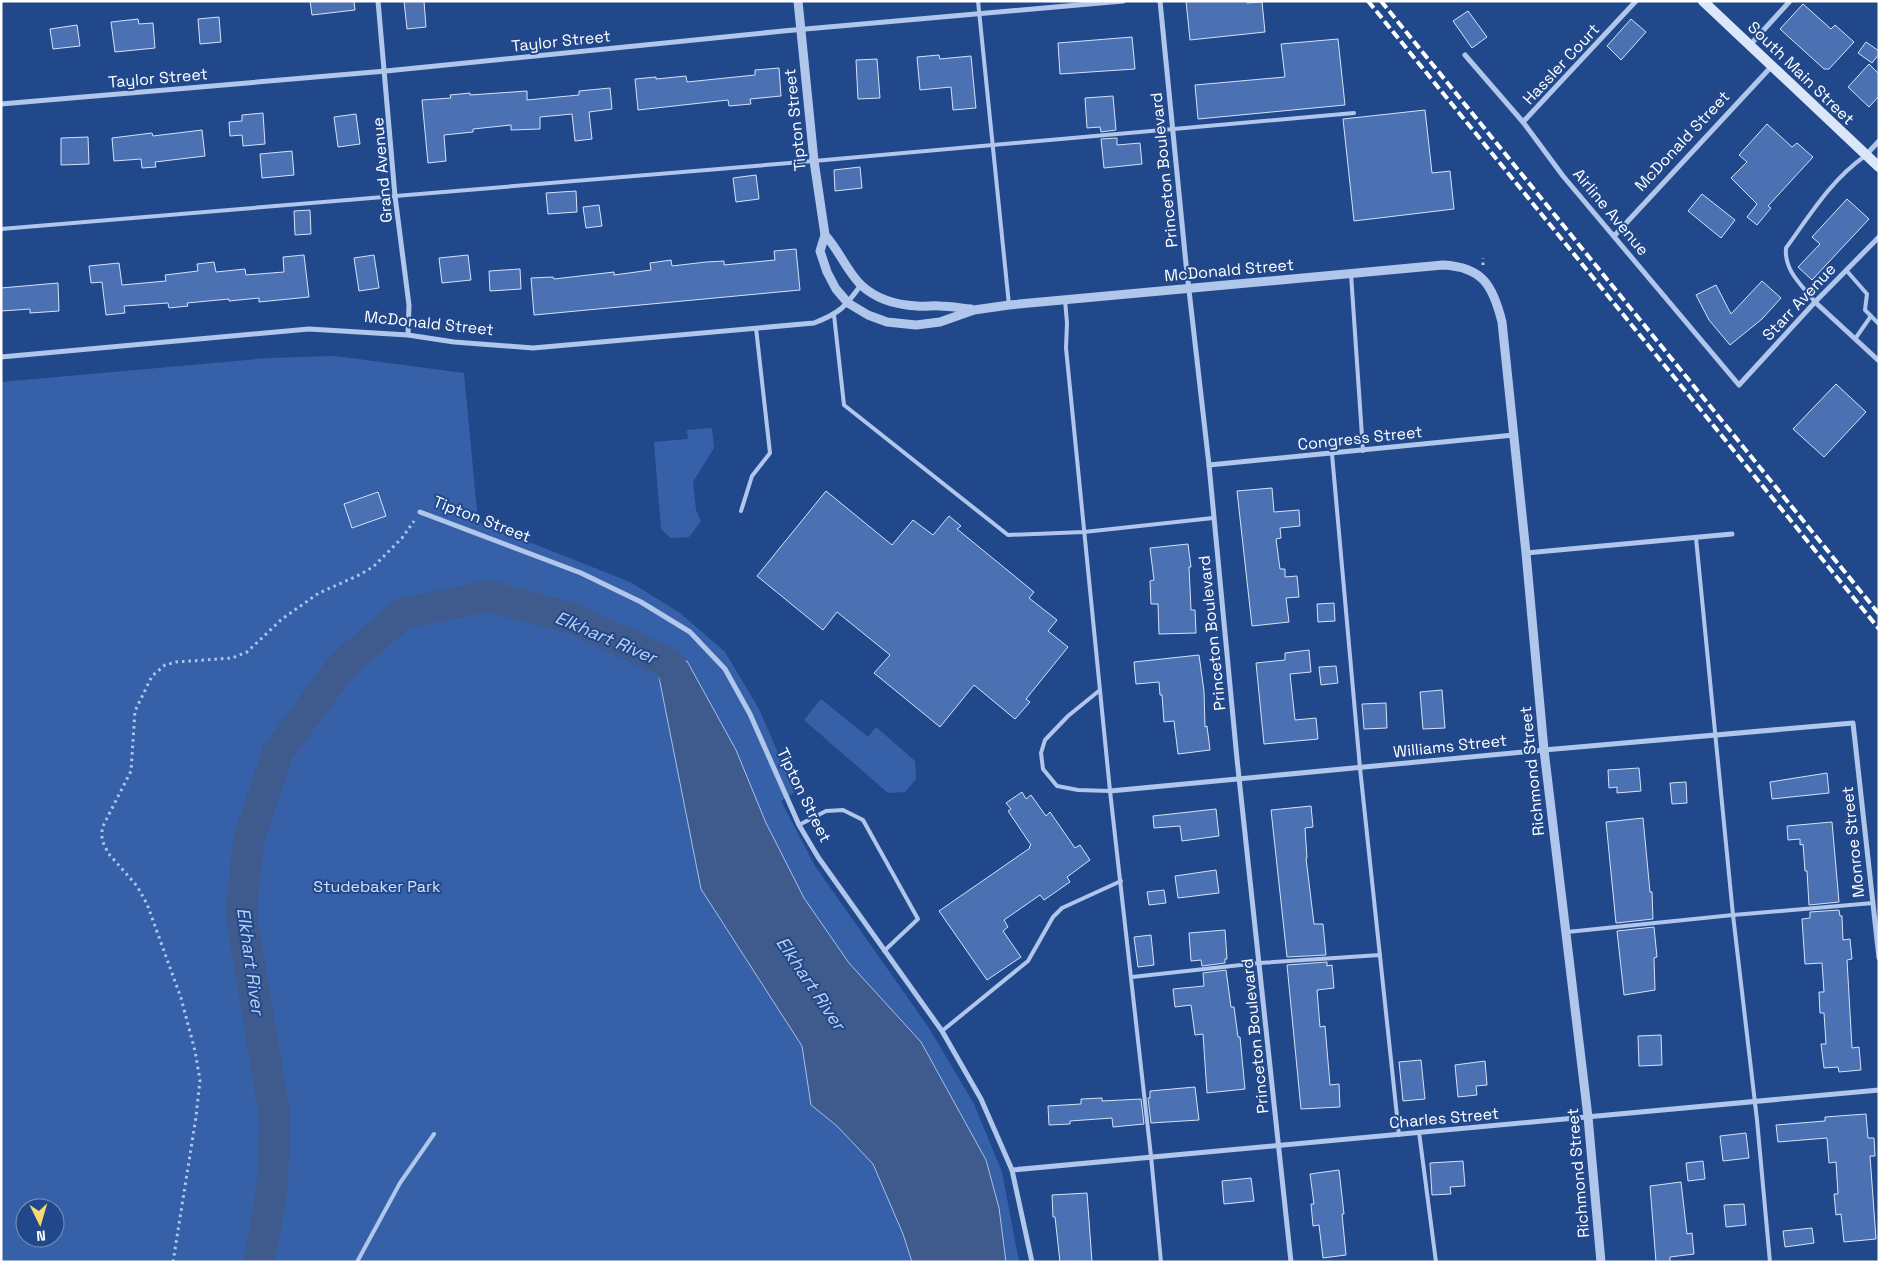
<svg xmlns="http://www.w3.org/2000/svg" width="1880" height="1263" font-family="'Space Grotesk',sans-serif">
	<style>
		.green { fill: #3661a9; fill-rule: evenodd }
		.water { fill: #3f5a8c; stroke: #a4c0ec }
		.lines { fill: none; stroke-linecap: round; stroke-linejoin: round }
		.river { stroke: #3f5a8c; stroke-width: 31 }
		.building { fill: #4b71b3; stroke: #d5e2f8 }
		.path { stroke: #b0c6eb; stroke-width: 3; stroke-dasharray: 2.5 4; stroke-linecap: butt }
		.service { stroke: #b0c6eb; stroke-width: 4 }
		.minor { stroke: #b0c6eb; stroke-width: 5 }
		.tertiary { stroke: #b0c6eb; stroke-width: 9 }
		.secondary { stroke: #dce6f9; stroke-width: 10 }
		.rail { stroke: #fff; stroke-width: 4; stroke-dasharray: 9 4; stroke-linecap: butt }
		.labels { text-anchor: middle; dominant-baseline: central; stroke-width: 4; stroke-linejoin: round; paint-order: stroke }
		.street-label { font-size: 16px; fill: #fff; stroke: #22488c }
		.park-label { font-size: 16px; fill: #d5e2f8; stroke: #22488c }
		.water-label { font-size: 18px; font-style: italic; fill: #bcd1f2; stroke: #22488c }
	</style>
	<rect width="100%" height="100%" fill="#22488c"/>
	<g class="green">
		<path d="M335,356L464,373L478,522L630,582L680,613L725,652L759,709L795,792L781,801L815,866L929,1028L974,1104L1002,1172L1019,1262H1V382L269,358ZM25,1208H55V1238H25Z"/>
		<polygon points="712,428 714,448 693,482 696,510 701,521 689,537 671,538 661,529 654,442 688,439 687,430"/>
		<polygon points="821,699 868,737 876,727 915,761 916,779 905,792 888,793 804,720"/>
	</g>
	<polygon class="water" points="687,661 736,750 766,823 804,898 849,963 921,1042 986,1160 999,1208 1006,1262 912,1262 903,1234 873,1164 837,1126 811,1105 802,1046 701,889 659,677 670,664"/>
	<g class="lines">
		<polyline class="river" points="259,1262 272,1190 275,1117 241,913 249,839 278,752 342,666 402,614 488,596 574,619 670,664 687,704"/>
	</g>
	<g class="building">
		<polygon points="310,1 354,1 355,10 312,15"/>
		<polygon points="404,1 424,1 426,27 407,29"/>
		<polygon points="1186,1 1247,1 1247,3 1262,2 1265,32 1190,40"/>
		<polygon points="1803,4 1831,29 1835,25 1854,42 1829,69 1824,69 1780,29"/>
		<polygon points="1468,11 1487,37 1472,48 1453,21"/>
		<polygon points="219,17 221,42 200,44 198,19"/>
		<polygon points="138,19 139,24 153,23 155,48 115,52 111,22"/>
		<polygon points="1631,19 1646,32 1621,60 1607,46"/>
		<polygon points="77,25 80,46 53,49 50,29"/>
		<polygon points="1132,37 1135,69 1060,74 1058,43"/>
		<polygon points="1338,39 1345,105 1198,119 1195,85 1285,77 1281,44"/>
		<polygon points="1866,42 1879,51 1879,54 1872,63 1858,53"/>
		<polygon points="939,55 940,59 971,56 976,108 953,110 951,87 920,90 917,57"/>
		<polygon points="877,59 880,98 858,99 856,60"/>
		<polygon points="1869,64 1879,74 1879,96 1869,107 1848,87"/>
		<polygon points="779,68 781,96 750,99 751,104 729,106 728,100 638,110 635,79 656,77 656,79 686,76 687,82 755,75 755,70"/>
		<polygon points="610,88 612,109 589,112 592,139 575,141 572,114 540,117 540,129 511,130 511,125 473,129 473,132 444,135 446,161 428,163 422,100 451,98 450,95 470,93 470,95 527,91 527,100 579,95 579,91"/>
		<polygon points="1113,96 1116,130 1101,132 1100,127 1087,128 1085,98"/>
		<polygon points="1425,110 1432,173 1450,171 1454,209 1354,221 1343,119"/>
		<polygon points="263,113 265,144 243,146 242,135 230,136 229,122 242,121 242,115"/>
		<polygon points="356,114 360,144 338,147 334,117"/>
		<polygon points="1767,124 1792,147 1797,143 1813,157 1768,206 1771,208 1757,225 1747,217 1757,204 1731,178 1747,162 1739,155"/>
		<polygon points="202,130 205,156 155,162 156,167 142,168 141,159 114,161 112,138 152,133 153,136"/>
		<polygon points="88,137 89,164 61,165 61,138"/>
		<polygon points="1117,138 1117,145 1140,143 1142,164 1104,168 1101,139"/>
		<polygon points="292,151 294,175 262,178 260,154"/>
		<polygon points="860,167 862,188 835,191 834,170"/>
		<polygon points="756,175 759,199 736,202 733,178"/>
		<polygon points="576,191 577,212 548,214 546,193"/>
		<polygon points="1702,194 1735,220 1721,238 1688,211"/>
		<polygon points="1847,199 1869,219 1812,280 1798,267 1820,244 1812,237"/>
		<polygon points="599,205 602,226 586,228 583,207"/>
		<polygon points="310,210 311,234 295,235 294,211"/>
		<polygon points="796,249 800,290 534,315 531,278 553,277 554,279 614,272 614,275 651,270 650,263 671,260 672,266 706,262 724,261 724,265 775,260 774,251"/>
		<polygon points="304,255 309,297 259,302 259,298 229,301 229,299 187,303 188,306 169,308 168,303 124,306 125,313 106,315 102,282 91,283 89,266 119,263 122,285 166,281 165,275 198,271 197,264 214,262 216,272 245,269 246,275 284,272 283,257"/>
		<polygon points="374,255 379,288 359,291 354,258"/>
		<polygon points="468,255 471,280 442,283 439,258"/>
		<polygon points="520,269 521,289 490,291 489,271"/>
		<polygon points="1762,281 1781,298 1762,319 1730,345 1709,320 1696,295 1716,285 1731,314"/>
		<polygon points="58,283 59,311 30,313 30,309 1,311 1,288"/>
		<polygon points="1836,384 1866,412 1824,457 1793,429"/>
		<polygon points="1272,488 1274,512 1299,510 1300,526 1280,528 1281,538 1276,539 1280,569 1285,569 1285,577 1297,576 1299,597 1286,598 1289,622 1252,626 1237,491"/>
		<polygon points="826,491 892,545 913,520 933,535 949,516 961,526 957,529 1034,592 1029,598 1057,620 1048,631 1068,647 1026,699 1030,702 1015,719 974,685 940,727 874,673 890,655 837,612 823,630 757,576"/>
		<polygon points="378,492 386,516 352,528 344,504"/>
		<polygon points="1188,544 1191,567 1189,567 1191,610 1195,610 1196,633 1159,634 1158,604 1151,604 1150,581 1154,580 1150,548"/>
		<polygon points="1334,603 1335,621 1318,622 1317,604"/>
		<polygon points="1309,650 1311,672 1290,674 1295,720 1316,718 1318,739 1264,744 1256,663 1285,660 1285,653"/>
		<polygon points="1199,655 1204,691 1205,727 1207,726 1210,750 1178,754 1174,721 1164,722 1162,695 1160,695 1159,682 1136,684 1134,662"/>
		<polygon points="1336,666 1338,683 1321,685 1319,667"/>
		<polygon points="1442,690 1445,728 1423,729 1420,692"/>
		<polygon points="1386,703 1387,728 1364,729 1362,704"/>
		<polygon points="1639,768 1641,791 1617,793 1617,787 1609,788 1608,770"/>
		<polygon points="1827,773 1829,793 1772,799 1770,782"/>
		<polygon points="1686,782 1687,803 1672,804 1670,783"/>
		<polygon points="1022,792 1026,799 1031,795 1046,816 1050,812 1075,848 1080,845 1090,860 1067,877 1070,882 1044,900 1040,895 1004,920 1008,927 1003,931 1021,957 987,980 939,911 1030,848 1029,847 1031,845 1008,811 1011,809 1006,803"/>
		<polygon points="1311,806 1313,827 1305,828 1307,858 1306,858 1314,924 1323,924 1326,955 1287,957 1271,810"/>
		<polygon points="1216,809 1219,836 1182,841 1180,826 1154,828 1153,816"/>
		<polygon points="1643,818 1650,892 1652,892 1653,919 1616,923 1606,822"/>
		<polygon points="1832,822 1839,902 1809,905 1807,871 1805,871 1803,844 1800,845 1800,839 1788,840 1787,826"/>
		<polygon points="1216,870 1219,893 1178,898 1175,876"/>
		<polygon points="1164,890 1166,903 1149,905 1147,892"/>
		<polygon points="1839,910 1840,916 1842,916 1843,940 1850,939 1852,959 1847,960 1852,1048 1859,1047 1861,1070 1839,1072 1838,1067 1824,1068 1821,1044 1826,1044 1824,1013 1820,1013 1819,992 1824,992 1822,963 1805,964 1802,919 1810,918 1810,912"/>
		<polygon points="1654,927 1657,957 1654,958 1655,990 1624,995 1617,931"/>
		<polygon points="1225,930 1227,959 1225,959 1225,963 1202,966 1201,960 1191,961 1189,933"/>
		<polygon points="1151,935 1154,965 1138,967 1134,937"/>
		<polygon points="1327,962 1327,966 1332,965 1334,988 1317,990 1320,1027 1325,1026 1330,1085 1339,1084 1340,1107 1301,1109 1287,965"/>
		<polygon points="1226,970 1231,1007 1234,1007 1238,1037 1240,1037 1245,1089 1207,1093 1203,1034 1195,1035 1191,1005 1175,1007 1173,989 1204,986 1203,973"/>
		<polygon points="1661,1035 1662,1065 1639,1066 1638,1036"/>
		<polygon points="1421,1060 1425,1099 1403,1101 1399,1062"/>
		<polygon points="1485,1061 1487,1085 1476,1086 1477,1095 1458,1097 1455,1065"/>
		<polygon points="1195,1087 1199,1120 1151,1123 1148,1098 1150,1098 1150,1091"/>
		<polygon points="1102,1098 1102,1101 1141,1099 1144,1124 1113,1127 1112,1118 1070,1121 1070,1124 1049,1125 1048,1106 1081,1104 1081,1099"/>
		<polygon points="1866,1114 1868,1138 1874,1138 1875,1156 1870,1156 1876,1239 1844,1242 1841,1214 1836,1215 1834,1194 1838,1194 1836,1162 1829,1163 1827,1138 1778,1142 1776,1125 1825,1121 1825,1117"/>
		<polygon points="1746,1133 1749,1158 1723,1161 1720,1136"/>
		<polygon points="1463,1161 1465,1186 1450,1187 1451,1194 1432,1195 1430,1163"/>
		<polygon points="1703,1161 1705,1179 1688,1181 1686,1163"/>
		<polygon points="1339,1170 1344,1214 1342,1214 1346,1255 1323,1258 1319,1225 1313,1226 1311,1204 1314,1204 1310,1174"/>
		<polygon points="1251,1178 1254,1201 1224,1204 1222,1181"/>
		<polygon points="1681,1182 1687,1234 1692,1233 1694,1254 1670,1257 1670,1262 1656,1262 1650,1186"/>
		<polygon points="1087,1193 1092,1262 1060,1262 1055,1217 1053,1217 1052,1195"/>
		<polygon points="1744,1204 1746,1225 1726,1227 1724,1205"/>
		<polygon points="1812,1228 1814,1243 1785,1247 1783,1231"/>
	</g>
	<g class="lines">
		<g class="path">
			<polyline points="1483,265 1483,258"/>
			<polyline points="173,1262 196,1117 200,1080 195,1051 181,998 147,904 137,886 108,853 102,840 102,828 131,771 135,711 152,676 165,665 176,662 232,658 247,652 282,619 319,593 357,576 373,567 402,538 414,521"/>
		</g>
		<g class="service">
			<polyline points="978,1 1009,305"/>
			<polyline points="1,229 814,161 1354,113"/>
			<polyline points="1846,270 1867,294 1865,310 1879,324"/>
			<polyline points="1351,274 1363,451"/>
			<polyline points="1065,300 1067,323 1066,348 1110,791 1151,1156 1161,1262"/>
			<path d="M1815,302C1802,285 1784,271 1786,248C1810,215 1831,180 1865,156"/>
			<polyline points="834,315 844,405 1008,535 1084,532 1213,518"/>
			<polyline points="1855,339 1871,316"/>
			<polyline points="1332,454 1360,768 1399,1135"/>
			<polyline points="741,511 752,476 770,453 756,328"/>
			<polyline points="1696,538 1733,915 1757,1120 1770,1262"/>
			<polyline points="1100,690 1068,716 1045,740 1041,753 1043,769 1057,786 1078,790 1110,791"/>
			<polyline points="799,825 826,811 843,810 863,820 918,919 884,951"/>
			<polyline points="1567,932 1733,915 1873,903"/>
			<polyline points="1132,977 1259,963 1380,955"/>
			<polyline points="942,1031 1028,961 1053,917 1062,908 1121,881"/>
			<polyline points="1419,1132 1436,1262"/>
			<polyline points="357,1262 400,1183 434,1134"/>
		</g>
		<g class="minor">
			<polyline points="378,1 395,196 409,305 408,335"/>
			<polyline points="1160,1 1186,264 1209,465 1237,759 1291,1262"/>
			<polyline points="1750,45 1790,1"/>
			<polyline points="1465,55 1523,122 1563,176 1739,385 1815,302 1879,237"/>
			<polyline points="1,104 386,71 783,31 1123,1"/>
			<polyline points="1523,122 1636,1"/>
			<polyline points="1866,155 1879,141"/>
			<polyline points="1615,235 1771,67"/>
			<polyline points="1815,302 1879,361"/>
			<path d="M1,357L309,329L408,335L454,342L533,348L814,323C840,313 845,307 861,285"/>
			<polyline points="1209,465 1514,435"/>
			<polyline points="420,512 581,573 641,602 690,632 725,669 750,714 799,825 818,857 942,1031 981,1099 1012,1170 1032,1262"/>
			<polyline points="1526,553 1732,534"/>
			<polyline points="1110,791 1544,750 1853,723 1879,958"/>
			<polyline points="1012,1170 1879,1090"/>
		</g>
		<g class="tertiary">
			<path d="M798,1L814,161L825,235L820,251L827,272L836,289L848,303L868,315L887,322L916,325L940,322L974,310L1009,305L1443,265C1483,267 1493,286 1502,322L1526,553L1544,750L1588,1117L1601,1262"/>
			<path d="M825,235C839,250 846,270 861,285C876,299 897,305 917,306C925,307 933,305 940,306C950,306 961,308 971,309"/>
		</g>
		<polyline class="secondary" points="1703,1 1879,167"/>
		<g class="rail">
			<polyline points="1368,1 1879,629"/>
			<polyline points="1381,1 1879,614"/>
		</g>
	</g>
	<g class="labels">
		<g class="street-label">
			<text transform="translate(561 41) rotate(-6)">Taylor Street</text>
			<text transform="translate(1561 64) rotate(-47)">Hassler Court</text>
			<text transform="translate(1801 73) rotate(44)">South Main Street</text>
			<text transform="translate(158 78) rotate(-5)">Taylor Street</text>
			<text transform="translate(795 120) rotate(-96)">Tipton Street</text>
			<text transform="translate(1682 141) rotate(-47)">McDonald Street</text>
			<text transform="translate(382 170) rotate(-95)">Grand Avenue</text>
			<text transform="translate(1164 170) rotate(-96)">Princeton Boulevard</text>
			<text transform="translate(1611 212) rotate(50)">Airline Avenue</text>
			<text transform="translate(1229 270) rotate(-5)">McDonald Street</text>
			<text transform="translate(1799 302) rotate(-47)">Starr Avenue</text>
			<text transform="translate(429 323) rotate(6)">McDonald Street</text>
			<text transform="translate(1360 438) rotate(-6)">Congress Street</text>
			<text transform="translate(482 519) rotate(21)">Tipton Street</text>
			<text transform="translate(1212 633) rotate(-96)">Princeton Boulevard</text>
			<text transform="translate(1450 746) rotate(-6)">Williams Street</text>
			<text transform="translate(1532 771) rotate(-96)">Richmond Street</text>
			<text transform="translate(804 795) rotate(64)">Tipton Street</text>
			<text transform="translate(1853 842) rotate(-96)">Monroe Street</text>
			<text transform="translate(1255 1036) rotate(-96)">Princeton Boulevard</text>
			<text transform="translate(1444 1118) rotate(-5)">Charles Street</text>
			<text transform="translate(1578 1173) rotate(-95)">Richmond Street</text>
		</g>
		<g class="park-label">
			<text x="377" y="886">Studebaker Park</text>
		</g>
		<g class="water-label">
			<text transform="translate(606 637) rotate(23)">Elkhart River</text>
			<text transform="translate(251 961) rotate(82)">Elkhart River</text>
			<text transform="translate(811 983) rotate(56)">Elkhart River</text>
		</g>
	</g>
	<rect width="1880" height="1263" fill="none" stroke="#ffffff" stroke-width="5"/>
	<g transform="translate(40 1223) rotate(175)"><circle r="24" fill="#22488c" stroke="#7a91ba"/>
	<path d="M0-4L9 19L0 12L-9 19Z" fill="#f7db72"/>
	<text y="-8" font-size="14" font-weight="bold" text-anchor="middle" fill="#ffffff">N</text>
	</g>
</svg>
